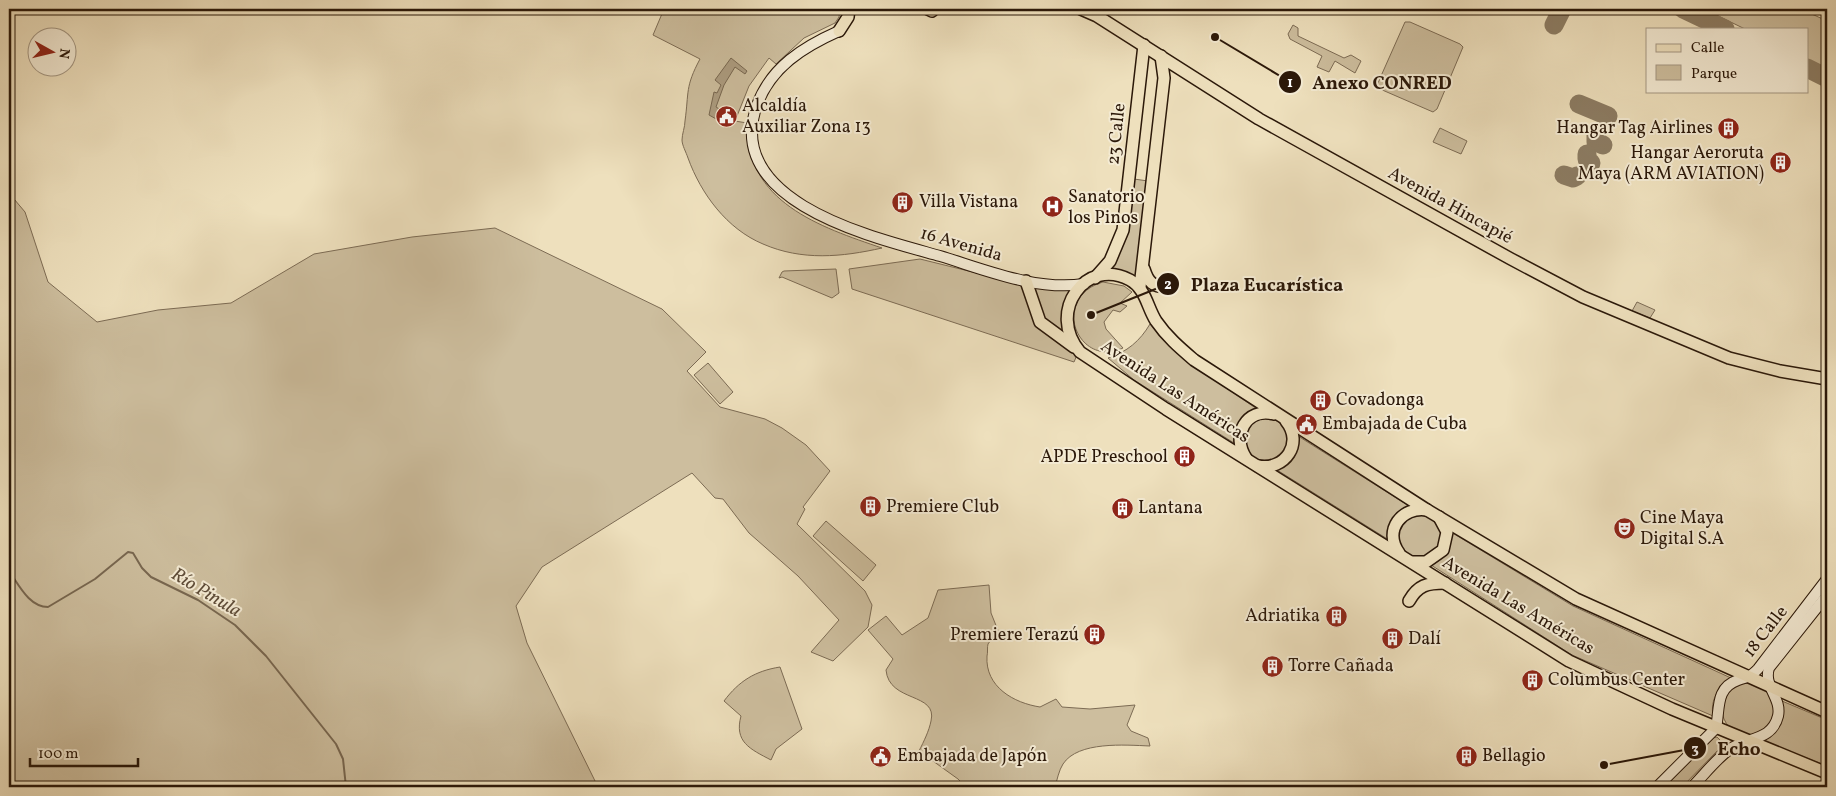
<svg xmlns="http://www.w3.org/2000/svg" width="1836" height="796" font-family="Vollkorn,serif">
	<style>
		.green { fill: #cdbe9e; stroke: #7c6b54 }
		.water { fill: #ac9c80; stroke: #786750 }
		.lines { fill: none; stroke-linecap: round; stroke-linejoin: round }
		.stream { stroke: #786750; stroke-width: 2 }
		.taxiway { stroke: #8c7c63; stroke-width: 19 }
		.secondary-casing { stroke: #2b1809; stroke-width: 12 }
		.primary-casing { stroke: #2b1809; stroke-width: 14 }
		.secondary { stroke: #f4ebd4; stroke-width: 10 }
		.primary { stroke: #eee0bd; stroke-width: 11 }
		.labels { text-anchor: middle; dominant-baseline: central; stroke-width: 4; stroke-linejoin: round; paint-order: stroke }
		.poi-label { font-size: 18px; fill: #2b1809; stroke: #f4ebd4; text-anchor: start }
		.street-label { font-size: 18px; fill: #2b1809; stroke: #f4ebd4 }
		.water-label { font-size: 19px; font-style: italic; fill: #5f4d39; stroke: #f4ebd4 }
		.leader { fill: none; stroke: #2b1809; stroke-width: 2 }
		.callout-dot { fill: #2b1809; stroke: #f4ebd4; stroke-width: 2 }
		.mark-label { font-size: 15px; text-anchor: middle; font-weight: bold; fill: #fff }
		.callout-label { font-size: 19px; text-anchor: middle; font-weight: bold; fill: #2b1809; stroke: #f4ebd4; stroke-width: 4; stroke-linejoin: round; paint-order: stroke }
	</style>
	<rect width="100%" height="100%" fill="#eee0bd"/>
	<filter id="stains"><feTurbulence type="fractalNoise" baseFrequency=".004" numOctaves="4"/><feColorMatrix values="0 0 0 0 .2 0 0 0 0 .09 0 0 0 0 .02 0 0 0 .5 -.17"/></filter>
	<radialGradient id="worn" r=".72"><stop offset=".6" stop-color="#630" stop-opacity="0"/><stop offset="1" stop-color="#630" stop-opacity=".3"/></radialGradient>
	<g class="green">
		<path d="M664,9H840L839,17L835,23L804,38L776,64L769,58L749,86L735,121L747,123C745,202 820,227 882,248C842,257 802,261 763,244C727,229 701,194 688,158C686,152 682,145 682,140C682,134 685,127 685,121C689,92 685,87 700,59L653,35Z"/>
		<polygon points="1704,9 1801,9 1827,21 1827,62 1824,67 1807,59 1807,29 1745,29"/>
		<polygon points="1405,22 1410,22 1460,44 1463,47 1437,109 1433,112 1380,89 1377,85"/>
		<polygon points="1293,25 1298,28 1298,36 1344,58 1351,55 1361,61 1355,73 1335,61 1329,72 1317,67 1322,56 1290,39 1288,34"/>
		<polygon points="1440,128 1467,141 1461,154 1433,142"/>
		<polygon points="1134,179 1148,181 1137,279 1108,271"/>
		<polygon points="9,193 25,212 48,282 97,322 158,310 231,303 314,254 412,237 495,228 662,309 706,352 687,371 720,407 765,419 782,428 806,445 830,471 803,507 805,509 797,524 865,591 872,605 868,627 833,661 811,652 839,620 798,576 749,533 723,499 715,498 692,473 542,567 516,606 527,643 598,787 9,787"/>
		<polygon points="920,259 1025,285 1038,323 1077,355 1074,362 852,289 849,269"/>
		<polygon points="836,269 839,293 832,298 782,277 779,278 782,272 784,271"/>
		<path d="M1103,282L1124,286L1132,292L1120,303L1127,306L1120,312L1113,310L1104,322L1106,329L1123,348C1078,369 1049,298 1103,282Z"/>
		<path d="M1030,286L1071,291C1061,305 1060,319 1064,335L1048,327Z"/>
		<polygon points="1637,302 1655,310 1650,318 1632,311"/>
		<path d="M1150,324C1181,358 1219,383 1257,409C1242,417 1235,425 1234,443L1134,380L1108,358C1127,352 1140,341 1150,324Z"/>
		<polygon points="708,363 733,392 720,404 694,375"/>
		<circle cx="1266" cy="440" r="22"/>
		<path d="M1298,436L1409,506L1396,516L1389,540L1277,470C1291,462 1299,452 1298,436Z"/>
		<polygon points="1420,512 1441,525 1443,543 1431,557 1407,557 1397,542 1400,524"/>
		<polygon points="826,521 876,565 863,581 813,536"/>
		<path d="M1451,532L1573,606L1731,678C1719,687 1710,699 1713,716L1572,655L1431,565C1445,560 1452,547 1451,532Z"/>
		<path d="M989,585L991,613L999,633C996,636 990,640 988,644C987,647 988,653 987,656C985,687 1014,703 1040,707L1056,699L1062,707L1090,709L1135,705L1127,725L1131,731L1148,738L1150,746C1125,745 1078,741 1063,764C1059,770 1057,780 1055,787H966L958,779L919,751C924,741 929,731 931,721C938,692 889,703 886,670L893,659L868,630L886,616L902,635L928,618L938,590Z"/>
		<path d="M780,667L802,729L776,749L771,760C750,749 734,742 741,716L724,701C739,681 755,671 780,667Z"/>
		<circle cx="1748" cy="709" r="26"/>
		<path d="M1782,701L1827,720V766L1763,741C1778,733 1785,717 1782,701Z"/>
		<polygon points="1717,737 1721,741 1720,748 1682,787 1664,787 1713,738"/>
	</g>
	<polygon class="water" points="731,58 747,71 745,74 735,67 724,85 716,107 721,110 718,120 709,115 714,92 717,93 721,85 715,80"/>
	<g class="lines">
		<path class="stream" d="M9,571C19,585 29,607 48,607L95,579L128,552L133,553L142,568L151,577L198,600L235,625L266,656L336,744L343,759L346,787"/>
		<g class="taxiway">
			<polyline points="1683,9 1725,29"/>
			<polyline points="1554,25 1562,9"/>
			<polyline points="1807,68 1827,78"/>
			<polyline points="1579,104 1608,116"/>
			<polyline points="1596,135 1596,142 1603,145"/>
			<polyline points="1587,154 1587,159 1591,163"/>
			<polyline points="1564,175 1573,178 1577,176"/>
		</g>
		<defs>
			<g id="secondary">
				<path d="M839,31C803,47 771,67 757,105C722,203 876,238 940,256C986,270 1036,291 1084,284"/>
				<polyline points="1827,530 1827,531"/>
				<path d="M1657,787L1716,728C1720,709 1715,688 1738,680C1749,676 1749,678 1758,669L1827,579"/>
				<path d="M1692,787C1704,775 1716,759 1730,749C1747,737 1772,741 1778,716C1782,698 1763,686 1769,668L1827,595"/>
			</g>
			<g id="primary">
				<polyline points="928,9 932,11"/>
				<polyline points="1081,9 1097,16 1259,119 1511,259 1583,297 1729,358 1780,371 1827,379"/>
				<polyline points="839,31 848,17 849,9"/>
				<path d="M1144,269C1148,282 1153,287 1167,287"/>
				<polyline points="1095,278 1110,261 1123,230 1144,45"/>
				<polyline points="1026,281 1040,322 1074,347"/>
				<polyline points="1140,287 1164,78 1161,56"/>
				<path d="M1246,458C1231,436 1246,407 1274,414"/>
				<path d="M1258,466C1285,471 1304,443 1286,421"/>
				<path d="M1399,553C1383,530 1402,506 1427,510"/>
				<polyline points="1413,562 1426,562 1443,550 1447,532 1439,517"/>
				<path d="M1409,601C1418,585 1427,583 1445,583"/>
				<path d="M1827,712L1576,599L1427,510L1194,360C1180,348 1167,337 1156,321C1147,307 1146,289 1130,280C1086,256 1046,312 1080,352L1166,409L1569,661L1672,709L1827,773"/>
			</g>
		</defs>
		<use href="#secondary" class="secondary-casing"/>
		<use href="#primary" class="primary-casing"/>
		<use href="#secondary" class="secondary"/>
		<use href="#primary" class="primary"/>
	</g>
	<defs>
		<symbol id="civic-disc" viewBox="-11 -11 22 22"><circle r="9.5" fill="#8f2418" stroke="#f4ebd4"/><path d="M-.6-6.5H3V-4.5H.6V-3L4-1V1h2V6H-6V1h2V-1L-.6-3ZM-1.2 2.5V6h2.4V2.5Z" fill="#fff"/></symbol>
		<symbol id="building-disc" viewBox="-11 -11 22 22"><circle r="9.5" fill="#8f2418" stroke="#f4ebd4"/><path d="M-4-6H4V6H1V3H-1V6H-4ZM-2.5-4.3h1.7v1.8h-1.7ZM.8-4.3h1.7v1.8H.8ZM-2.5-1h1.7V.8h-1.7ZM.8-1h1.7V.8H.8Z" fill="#fff"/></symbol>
		<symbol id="hospital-disc" viewBox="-11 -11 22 22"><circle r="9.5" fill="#8f2418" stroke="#f4ebd4"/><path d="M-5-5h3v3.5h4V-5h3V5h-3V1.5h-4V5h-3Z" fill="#fff"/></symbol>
		<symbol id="theatre-disc" viewBox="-11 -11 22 22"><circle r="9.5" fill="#8f2418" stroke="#f4ebd4"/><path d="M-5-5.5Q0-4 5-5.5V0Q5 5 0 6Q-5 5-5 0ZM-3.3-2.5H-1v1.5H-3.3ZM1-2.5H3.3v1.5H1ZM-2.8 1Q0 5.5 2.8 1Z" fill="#fff"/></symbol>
	</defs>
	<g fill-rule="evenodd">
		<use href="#civic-disc" x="714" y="104" width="25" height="25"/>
		<use href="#building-disc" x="1716" y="116" width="25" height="25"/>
		<use href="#building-disc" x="1768" y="150" width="25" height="25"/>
		<use href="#building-disc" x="890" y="190" width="25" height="25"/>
		<use href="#hospital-disc" x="1040" y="194" width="25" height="25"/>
		<use href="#building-disc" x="1308" y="388" width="25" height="25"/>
		<use href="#civic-disc" x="1294" y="412" width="25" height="25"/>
		<use href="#building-disc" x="1172" y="444" width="25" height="25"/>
		<use href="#building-disc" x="858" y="494" width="25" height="25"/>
		<use href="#building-disc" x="1110" y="496" width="25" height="25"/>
		<use href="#theatre-disc" x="1612" y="516" width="25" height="25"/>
		<use href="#building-disc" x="1324" y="604" width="25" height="25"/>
		<use href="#building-disc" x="1082" y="622" width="25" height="25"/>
		<use href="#building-disc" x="1380" y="626" width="25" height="25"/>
		<use href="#building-disc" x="1260" y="654" width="25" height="25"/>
		<use href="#building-disc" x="1520" y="668" width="25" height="25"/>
		<use href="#civic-disc" x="868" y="744" width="25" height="25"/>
		<use href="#building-disc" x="1454" y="744" width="25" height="25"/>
	</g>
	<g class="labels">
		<g class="poi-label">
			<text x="742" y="106">Alcaldía<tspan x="742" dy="21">Auxiliar Zona 13</tspan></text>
			<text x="1713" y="128" text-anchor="end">Hangar Tag Airlines</text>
			<text x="1764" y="153" text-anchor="end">Hangar Aeroruta<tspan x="1764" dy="21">Maya (ARM AVIATION)</tspan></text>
			<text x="1068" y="197">Sanatorio<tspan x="1068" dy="21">los Pinos</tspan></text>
			<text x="919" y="202">Villa Vistana</text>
			<text x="1336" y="400">Covadonga</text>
			<text x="1322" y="424">Embajada de Cuba</text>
			<text x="1168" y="457" text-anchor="end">APDE Preschool</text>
			<text x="886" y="507">Premiere Club</text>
			<text x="1138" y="508">Lantana</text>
			<text x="1640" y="518">Cine Maya<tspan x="1640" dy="21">Digital S.A</tspan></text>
			<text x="1320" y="616" text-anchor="end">Adriatika</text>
			<text x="1079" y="635" text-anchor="end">Premiere Terazú</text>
			<text x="1408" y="639">Dalí</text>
			<text x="1288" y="666">Torre Cañada</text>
			<text x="1548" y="680">Columbus Center</text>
			<text x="897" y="756">Embajada de Japón</text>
			<text x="1482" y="756">Bellagio</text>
		</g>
		<g class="street-label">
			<text transform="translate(1117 134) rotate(-84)">23 Calle</text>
			<text transform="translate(1450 206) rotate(29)">Avenida Hincapié</text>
			<text transform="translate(961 245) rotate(16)">16 Avenida</text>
			<text transform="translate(1175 392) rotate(33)">Avenida Las Américas</text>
			<text transform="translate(1518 606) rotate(31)">Avenida Las Américas</text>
			<text transform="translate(1766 632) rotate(-52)">18 Calle</text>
		</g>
		<g class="water-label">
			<text transform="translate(206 593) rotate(31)">Río Pinula</text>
		</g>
	</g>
	<path class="leader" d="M1215 37L1290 82M1091 315L1168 284M1604 765L1695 748"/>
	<g class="callout-dot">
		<circle cx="1215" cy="37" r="5"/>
		<circle cx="1091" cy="315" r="5"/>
		<circle cx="1604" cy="765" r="5"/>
		<circle cx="1290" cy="82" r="12"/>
		<circle cx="1168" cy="284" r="12"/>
		<circle cx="1695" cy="748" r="12"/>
	</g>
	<g class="mark-label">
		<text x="1290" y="87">1</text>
		<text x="1168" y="289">2</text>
		<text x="1695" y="753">3</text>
	</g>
	<g class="callout-label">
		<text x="1382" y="89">Anexo CONRED</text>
		<text x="1267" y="291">Plaza Eucarística</text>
		<text x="1739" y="755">Echo</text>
	</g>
	<rect width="1836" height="796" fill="none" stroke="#eee0bd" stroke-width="30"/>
	<rect x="10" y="10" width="1816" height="776" fill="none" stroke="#2b1809" stroke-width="2.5"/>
	<rect x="15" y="15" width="1806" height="766" fill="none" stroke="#2b1809"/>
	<rect x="1646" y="28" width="162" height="65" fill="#f4ebd4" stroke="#a49783"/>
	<rect x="1656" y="44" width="25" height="8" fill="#eee0bd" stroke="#a49783"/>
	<text x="1691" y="52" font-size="15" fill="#2b1809">Calle</text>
	<rect x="1656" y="65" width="25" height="15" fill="#cdbe9e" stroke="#a49783"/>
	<text x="1691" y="78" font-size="15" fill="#2b1809">Parque</text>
	<g transform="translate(52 52) rotate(98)"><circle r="24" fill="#f4ebd4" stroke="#a49783"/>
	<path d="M0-4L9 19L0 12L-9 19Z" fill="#8f2418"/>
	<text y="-8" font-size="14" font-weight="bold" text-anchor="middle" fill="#2b1809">N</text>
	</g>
	<path d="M30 758v8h108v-8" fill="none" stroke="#2b1809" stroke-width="2.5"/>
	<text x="38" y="758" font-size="15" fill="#2b1809" stroke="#f4ebd4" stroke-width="4" paint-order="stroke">100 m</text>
	<rect width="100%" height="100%" filter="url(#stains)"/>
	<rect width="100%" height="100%" fill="url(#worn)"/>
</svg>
